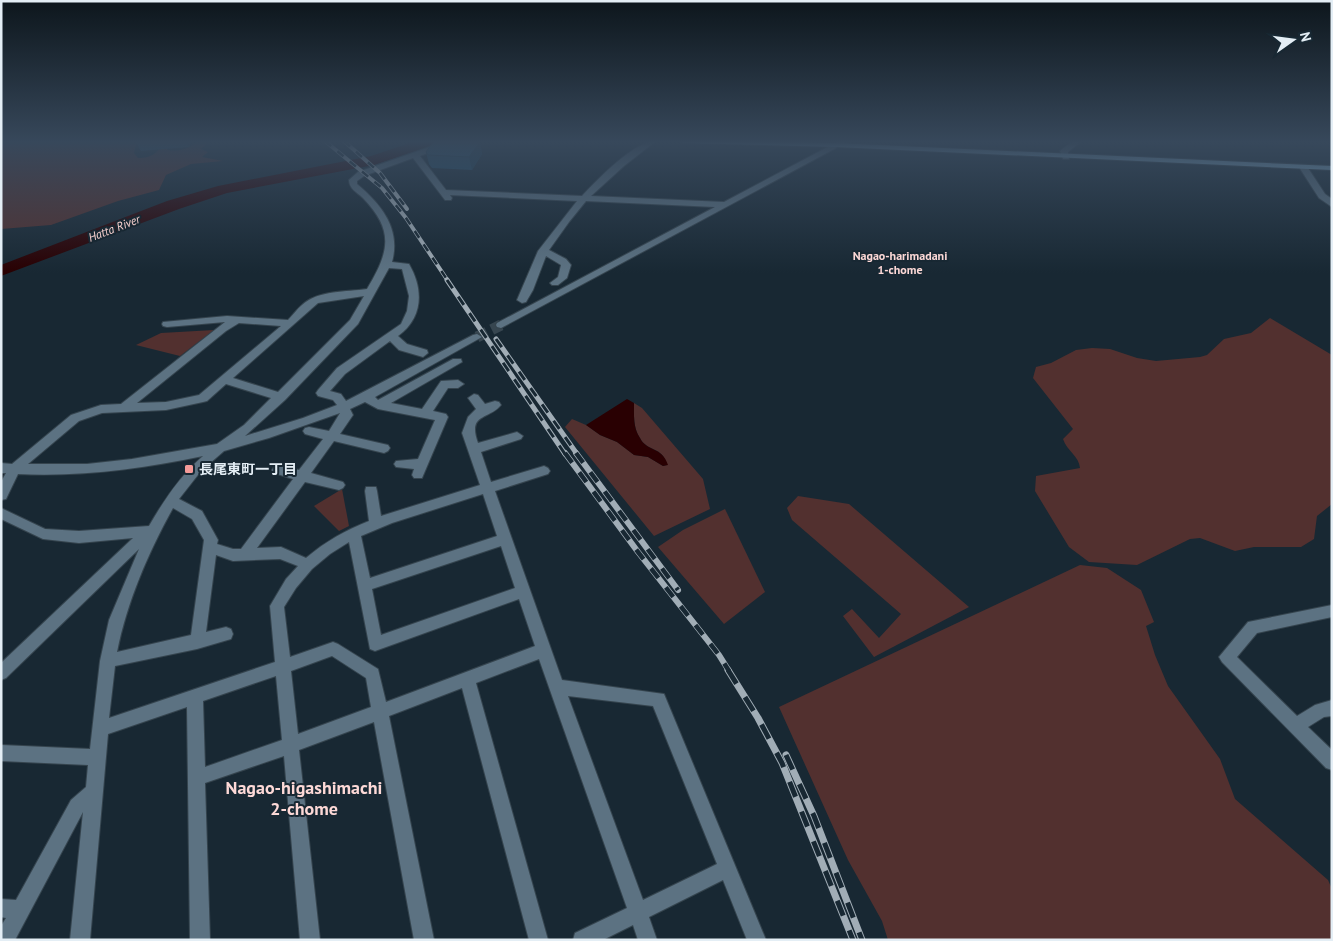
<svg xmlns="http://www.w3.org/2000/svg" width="1333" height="941" font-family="'PT Sans','Noto Sans JP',sans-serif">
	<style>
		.green { fill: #52302f }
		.water { fill: #290002 }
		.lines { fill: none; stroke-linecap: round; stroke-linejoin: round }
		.river { fill: #290002; fill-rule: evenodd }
		.minor-tunnel { stroke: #374650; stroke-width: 11; stroke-dasharray: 11 5.5; stroke-linecap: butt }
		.minor-casing { stroke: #35444e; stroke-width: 2 }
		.major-casing { stroke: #35444e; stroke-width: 2 }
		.minor { fill: #5c7282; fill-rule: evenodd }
		.major { fill: #90c0df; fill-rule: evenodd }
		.rail-far3-casing { stroke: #a1adb6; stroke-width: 4 }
		.rail-far2-casing { stroke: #a1adb6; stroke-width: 5 }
		.rail-far1-casing { stroke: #a1adb6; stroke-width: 6 }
		.rail-casing { stroke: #a1adb6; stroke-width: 7 }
		.rail-far3 { stroke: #182833; stroke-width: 2.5; stroke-dasharray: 8; stroke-linecap: butt }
		.rail-far2 { stroke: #182833; stroke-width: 3; stroke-dasharray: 10; stroke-linecap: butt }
		.rail-far1 { stroke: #182833; stroke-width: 4.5; stroke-dasharray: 12; stroke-linecap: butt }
		.rail { stroke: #182833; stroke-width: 5; stroke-dasharray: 16; stroke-linecap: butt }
		.wall { fill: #1f4e6b }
		.shaded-wall { fill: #194057 }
		.building { fill: #245b7c; stroke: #194057 }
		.poi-dot { fill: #f59b99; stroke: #182833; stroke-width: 2 }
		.labels { text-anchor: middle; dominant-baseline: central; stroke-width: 4; stroke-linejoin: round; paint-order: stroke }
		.far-water-label { font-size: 12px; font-style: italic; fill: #f5cfcd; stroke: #182833 }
		.far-neighbourhood-label { font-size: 12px; font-weight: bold; fill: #fdd9d7; stroke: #182833 }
		.poi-label { font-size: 14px; font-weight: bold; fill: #e4eef5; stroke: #182833; text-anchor: start }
		.near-neighbourhood-label { font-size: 18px; font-weight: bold; fill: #fdd9d7; stroke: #182833 }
	</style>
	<rect width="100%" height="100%" fill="#182833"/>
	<g class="green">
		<path d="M9,141H137L134,153L138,158C151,158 157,154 164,142H170L167,150C179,152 189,149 197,141H210L201,149L208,152L202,157L223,161L191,164L166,175L159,190L118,201L51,225L1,229V144Z"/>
		<path d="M1270,318L1332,355V504L1317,516L1314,539L1301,547H1254L1235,551L1200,538L1190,539L1137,565L1089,562L1069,547L1035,491L1036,476L1080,468C1079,456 1067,451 1063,439L1073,429L1033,378L1036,367L1051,363L1076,350L1092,348L1110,349L1137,358L1156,361L1200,357L1207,355L1224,339L1251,333Z"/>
		<polygon points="214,330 180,356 136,345 161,333"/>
		<path d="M634,403L642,408L703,479L710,509L654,536L565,427L572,419L586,425L600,435L617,442L634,455L648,457L663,466L667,465C663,446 647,452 640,438C633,428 634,415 634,403Z"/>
		<polygon points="342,489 349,526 339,531 314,506"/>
		<polygon points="798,496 849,504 969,607 874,657 843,616 852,609 879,638 901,614 792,520 787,508"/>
		<polygon points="725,509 765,592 724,624 658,547 683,530"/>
		<polygon points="1080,565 1107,568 1141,590 1154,622 1146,626 1155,655 1168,686 1220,759 1235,799 1328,880 1332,889 1332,940 888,940 882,921 848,860 779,707"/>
	</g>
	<path class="water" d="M627,399L634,403C634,415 633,428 640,438C647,452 662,446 668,465L663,466L648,457L634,455L617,442L600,435L586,425Z"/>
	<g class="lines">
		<polygon class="river" points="416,141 439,141 437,144 374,165 227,193 179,209 1,276 1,265 167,201 218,186 371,156"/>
		<polyline class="minor-tunnel" points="477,337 501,325"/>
		<defs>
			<g id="minor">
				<path d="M447,141H459L420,156L446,190L582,196C597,180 634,141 656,141L624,166L591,196L724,202L839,141H849L501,328L497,327L496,325L497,323L715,207L586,201L569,222L549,250L566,259L571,265L567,278L558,285H552L550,283L558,277L561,265L546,256L533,290L526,302L522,303L517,300L538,251L577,201L450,195L452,198L451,200H445L413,158L364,176L357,181V184C382,205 401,229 392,262L409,264C424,290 423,318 398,336L407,344L427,350L428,353L423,357L399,350L390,341L345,374L330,391L341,394L346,401L473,335L477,334L482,337L375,397L378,400L453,359H461L462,362L391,403L422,409L441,381L458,380L464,384L458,388H448L433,411L446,414L448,417L422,478H414L412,475L414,469L396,467L394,464L396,461L418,459L435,420L378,409L365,402L350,409L353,415L340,434L388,445L390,448L388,451L384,453L334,441L311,473L343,482L345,485L343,488L339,490L305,482L257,548L281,547L306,558C326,541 346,530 369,521L365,491L366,487H376L377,491L381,516L480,485L462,433L468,417L476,409L468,398L474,394L478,395L485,404L495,401L499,402L501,405C489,420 467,413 478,443L517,432L523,436L521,439L481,452L491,482L544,466L548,468L550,471L548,474L495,491L562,680L664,694L766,940H747L723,880L649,917L657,940H638L633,925L603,940H573L575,933L627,908L539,659L476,683L548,940H529L462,688L389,716L434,940H414L374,722L299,750L320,940H300L284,756L205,783L210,940H190L187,707L108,734L90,940H70L83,812L15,940H1V926L6,918L1,917V899L16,900L71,800L86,787L88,765L1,761V745L90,749L100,661L109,620L139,549L6,678L1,680V663L133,538L79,543L43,539L1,519V508L45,529L79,531L149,526C164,500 180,476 203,456C142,469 80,477 18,474L6,499L1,500V482L6,473H1V463L12,464L71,415L101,405L121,404L225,322L167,327L163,326L162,324L163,322L227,316L288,320C293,315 297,309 302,305C318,290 347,292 367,289C389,252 395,231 363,198C357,192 349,189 349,180L358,172ZM389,268L402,269L409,296L407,311L401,324L337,368L318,390L316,393L318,396L333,400L337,405L303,418L245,436L285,400L358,324ZM364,296L350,320L278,392L233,378L318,303ZM239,323L281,326L199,395L166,402L137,403L226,331ZM226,384L271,398L244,425L217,444L132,459L87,464H28L79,421L102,413L166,410L203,402L207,401ZM340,413L329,431L309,427L305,428L303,431L305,434L323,439L299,470L278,465L274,467L272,470L274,473L293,479L241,549H233L217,544L218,540L202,511L179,499L201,471L224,451L269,438ZM483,494L497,536L370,578L361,536L392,523ZM173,508L192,519L204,540L191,635L117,652C127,602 148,553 173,508ZM349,542L370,649L375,651L519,599L535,646L386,702L378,669L338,644L333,642L290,657L284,607L296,588L312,569L330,554ZM501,546L515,588L381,635L372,589ZM216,555L233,561L280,559L298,566L286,579L270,606L275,662L109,718L115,666L197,649L231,639L233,634L231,629L226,627L206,632ZM332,656L366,678L371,707L298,734L291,671ZM276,676L282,740L205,767L203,701ZM568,696L653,706L717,864L643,900Z"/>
				<polygon points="1073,141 1082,141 1068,152 1069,159 1063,159 1060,151"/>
				<polygon points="1300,165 1306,165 1325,194 1332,199 1332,207 1319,198 1299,167"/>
				<polygon points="1332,605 1332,617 1257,633 1237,657 1297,716 1315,705 1332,700 1332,716 1324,717 1308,727 1332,750 1332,770 1326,768 1222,662 1219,657 1248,622"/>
			</g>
			<g id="major">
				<polygon points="1,141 6,141 2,143"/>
				<polygon points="680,141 836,143 1332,166 1332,170 836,147 684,143"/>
			</g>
		</defs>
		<use href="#minor" class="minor-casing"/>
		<use href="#major" class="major-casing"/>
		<use href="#minor" class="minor"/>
		<use href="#major" class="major"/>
		<defs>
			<g id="rail-far3">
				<polyline points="325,141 382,188 406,218 448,281"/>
				<polyline points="344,141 380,173 407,209"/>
			</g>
			<g id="rail-far2">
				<polyline points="447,280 565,454"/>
				<polyline points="496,339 577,454"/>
			</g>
			<g id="rail-far1">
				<polyline points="565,453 638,552 719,655 729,671"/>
				<polyline points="576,453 678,590"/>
			</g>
			<g id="rail">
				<polyline points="728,670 758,718 782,763 853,940"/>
				<polyline points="786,755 814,816 862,940"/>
			</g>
		</defs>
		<use href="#rail-far3" class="rail-far3-casing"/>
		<use href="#rail-far2" class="rail-far2-casing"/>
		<use href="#rail-far1" class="rail-far1-casing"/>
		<use href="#rail" class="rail-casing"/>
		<use href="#rail-far3" class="rail-far3"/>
		<use href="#rail-far2" class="rail-far2"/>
		<use href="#rail-far1" class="rail-far1"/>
		<use href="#rail" class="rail"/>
	</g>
	<g class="wall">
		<polygon points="135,141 191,141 189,147 141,151"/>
		<polygon points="480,142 482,154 472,170 432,168 429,164 426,152"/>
	</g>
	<g class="shaded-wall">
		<polygon points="186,141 191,141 189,147"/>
		<polygon points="480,142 482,154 472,170 469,157"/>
	</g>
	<polygon class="building" points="434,141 479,141 480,142 469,157 428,155 426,152"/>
	<linearGradient id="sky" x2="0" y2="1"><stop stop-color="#0d161c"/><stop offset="0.52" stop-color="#37485b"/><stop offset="1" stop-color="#37485b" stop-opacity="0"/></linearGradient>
	<rect width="1333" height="273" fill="url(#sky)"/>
	<rect class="poi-dot" x="184" y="464" width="10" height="10" rx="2.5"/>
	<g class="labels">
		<g class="far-water-label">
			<text transform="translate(114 228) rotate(-21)">Hatta River</text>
		</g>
		<g class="far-neighbourhood-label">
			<text x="900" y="255">Nagao-harimadani<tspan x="900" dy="14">1-chome</tspan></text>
		</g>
		<g class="poi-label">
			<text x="199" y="469">長尾東町一丁目</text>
		</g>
		<g class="near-neighbourhood-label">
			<text x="304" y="787">Nagao-higashimachi<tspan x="304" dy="21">2-chome</tspan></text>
		</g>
	</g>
	<rect width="1333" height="941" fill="none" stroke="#e4eef5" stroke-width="5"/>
	<g transform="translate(1293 40) rotate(76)" stroke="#182833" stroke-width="4" paint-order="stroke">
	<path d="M0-4L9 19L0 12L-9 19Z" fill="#e4eef5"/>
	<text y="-8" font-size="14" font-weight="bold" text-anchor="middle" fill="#e4eef5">N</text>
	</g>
</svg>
